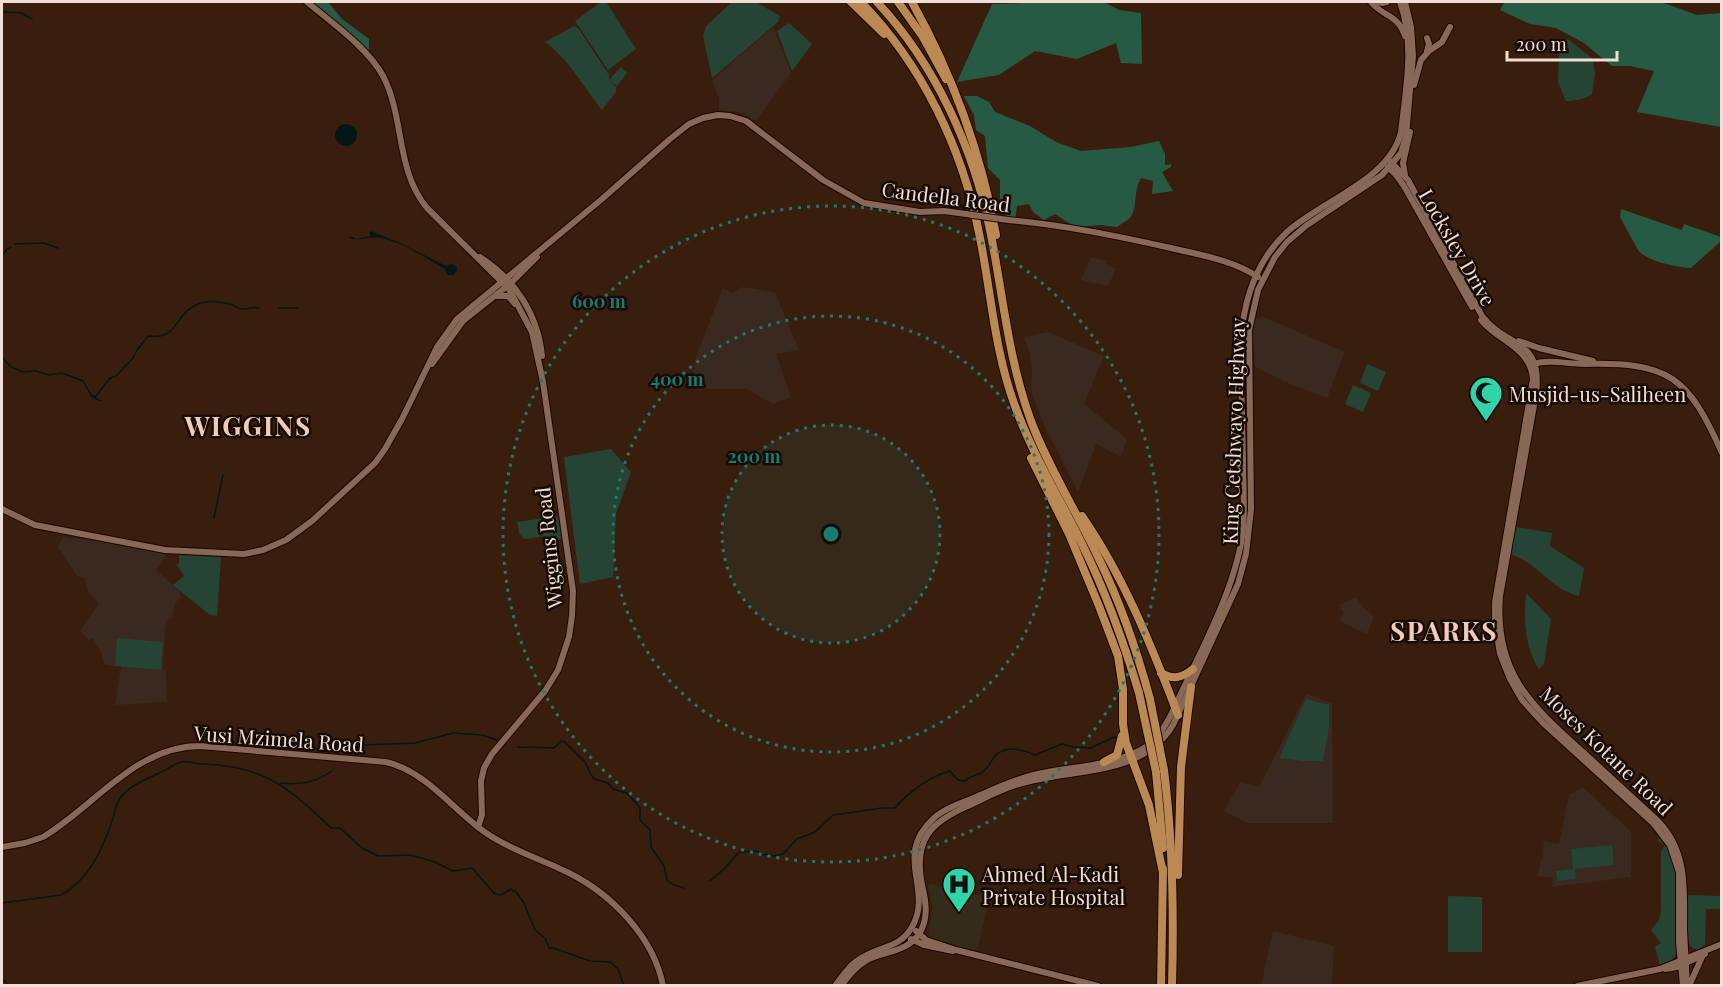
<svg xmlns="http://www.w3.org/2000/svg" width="1723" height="987" font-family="'Playfair Display',serif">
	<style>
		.education { fill: #39291e }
		.medical { fill: #352b1b }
		.green { fill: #254434 }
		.forest { fill: #265a42 }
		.water { fill: #021718 }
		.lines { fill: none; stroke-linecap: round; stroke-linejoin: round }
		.stream { stroke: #021718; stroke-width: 1.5 }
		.secondary-casing { stroke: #1f0600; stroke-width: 8 }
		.highway-casing { stroke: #1f0600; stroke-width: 10 }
		.secondary { stroke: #886856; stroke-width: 6 }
		.highway { stroke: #bb8a54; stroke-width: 8 }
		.secondary-bridge-casing { stroke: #1f0600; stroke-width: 8; stroke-linecap: butt }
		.highway-bridge-casing { stroke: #1f0600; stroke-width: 10; stroke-linecap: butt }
		.secondary-bridge { stroke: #886856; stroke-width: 6 }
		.highway-bridge { stroke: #bb8a54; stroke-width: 8 }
		.ring { fill: none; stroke: #1a7b73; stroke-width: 3; stroke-dasharray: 3 6 }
		.labels { text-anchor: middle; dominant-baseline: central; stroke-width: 5; stroke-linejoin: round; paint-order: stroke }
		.street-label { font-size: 20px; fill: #f1ded4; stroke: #170b05 }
		.poi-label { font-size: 20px; fill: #f1ded4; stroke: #170b05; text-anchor: start }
		.district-label { font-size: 26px; font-weight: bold; letter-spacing: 1.5px; fill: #f0cbb8; stroke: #170b05 }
		.centre { fill: #1a7b73; stroke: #170b05; stroke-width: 3 }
		.ring-label { font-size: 18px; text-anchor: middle; font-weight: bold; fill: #1a7b73; stroke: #170b05; stroke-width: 5; stroke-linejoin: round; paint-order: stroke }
	</style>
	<rect width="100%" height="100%" fill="#391e0e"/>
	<g class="education">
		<polygon points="773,27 791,73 756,121 736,111 719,110 719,99 712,80"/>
		<polygon points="1091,257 1108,261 1106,264 1116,269 1108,286 1081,280"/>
		<polygon points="742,287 775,292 799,350 776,354 791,397 773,404 747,389 700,389 694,375 695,359 723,288 733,293"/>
		<polygon points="1261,316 1345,352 1327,398 1288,383 1288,381 1285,382 1255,367 1253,340 1254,320 1255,318 1259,319"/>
		<polygon points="1048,332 1104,356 1084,404 1127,439 1121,457 1096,444 1078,492 1044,425 1031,391 1032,370 1029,352 1024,337"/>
		<polygon points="63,537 103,542 164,553 166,556 156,570 180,591 181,597 175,603 172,619 169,619 165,627 163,670 166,671 167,702 115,705 121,667 105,665 101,652 92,638 89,640 80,631 99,603 88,592 85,578 77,576 58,547"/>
		<polygon points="1356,597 1364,608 1374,617 1367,634 1339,621 1343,613 1339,605"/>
		<polygon points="1306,694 1332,703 1333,823 1248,823 1224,811 1240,782 1259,787"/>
		<polygon points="1583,787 1631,832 1631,877 1552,887 1553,878 1537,876 1542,858 1544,841 1559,844 1569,795"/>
		<polygon points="1273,931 1334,946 1332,985 1261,985"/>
	</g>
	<polygon class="medical" points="931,884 983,896 988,905 978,947 973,950 928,938 933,907 928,886"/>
	<g class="green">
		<polygon points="601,2 606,2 636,49 608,70 575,21"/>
		<polygon points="732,2 756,2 780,16 778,22 712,78 703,36 706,26"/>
		<polygon points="789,23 812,44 792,71 777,31"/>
		<path d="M574,26L578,28L609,75V80L621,67L627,73L617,86L610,81L616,87V92L602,110C584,88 569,59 545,42Z"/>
		<path d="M1568,39L1593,59L1595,74L1592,94C1585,99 1575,101 1566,101L1558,82L1559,46Z"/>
		<polygon points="1367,364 1386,372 1378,391 1360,383"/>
		<polygon points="1353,385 1371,393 1363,412 1345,404"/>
		<polygon points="611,449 631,472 616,514 613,577 580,584 564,457"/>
		<polygon points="558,516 562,539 547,541 546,536 524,539 519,533 517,522"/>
		<path d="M1516,527L1552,533L1550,546L1584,568L1579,596C1551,590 1537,562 1510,554Z"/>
		<polygon points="179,555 221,557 217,616 210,615 173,585 184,576 177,565 179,563"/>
		<path d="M1526,593L1551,619L1544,664L1539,669C1524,646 1524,619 1526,593Z"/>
		<polygon points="117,638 163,642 161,670 115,666"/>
		<polygon points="1306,699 1329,705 1329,727 1323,761 1303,761 1279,758"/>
		<polygon points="1662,838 1672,858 1675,869 1676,954 1672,960 1660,965 1655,947 1661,943 1651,930 1659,920 1661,911 1661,852 1665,845 1657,840"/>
		<polygon points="1612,845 1614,865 1575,869 1576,879 1557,881 1556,871 1573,869 1571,849"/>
		<polygon points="1689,895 1721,896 1721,909 1706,909 1705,945 1699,949 1692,948 1688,941 1687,898"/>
		<polygon points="1448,896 1482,897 1482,952 1448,952"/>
	</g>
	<g class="forest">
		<polygon points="311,2 328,2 342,19 369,39 369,53"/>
		<polygon points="1056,2 1104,2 1119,10 1141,13 1142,64 1121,63 1116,43 1077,59 1035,51 999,75 957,82 992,4"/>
		<polygon points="1509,2 1661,2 1697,15 1721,13 1721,127 1637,112 1654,71 1630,66 1612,66 1584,43 1556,28 1530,24 1500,10 1504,3"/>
		<path d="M964,96H977L989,102L995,112L1030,126L1056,142L1081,151L1131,147L1159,141L1165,154V165L1171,164V167L1162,172L1173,191L1152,194L1153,181L1141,178C1133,191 1138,207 1130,218C1126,221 1121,224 1117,227L1101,225L1075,227L1055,214L1044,220L1033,212L1029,204L1017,206L1015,220L1000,213V180L988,168L985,136L976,130L974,115Z"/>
		<path d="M1621,209L1682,230L1684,224L1721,237V241L1691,268C1676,267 1648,262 1638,250L1620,217Z"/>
	</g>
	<g class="water">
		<circle cx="346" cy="135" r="11"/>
		<path d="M370,231L396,241L446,266L452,264L456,266L457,270L454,275H447L445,269C425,258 403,242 381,238C370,235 361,242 349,238L350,236L356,239L370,236Z"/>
	</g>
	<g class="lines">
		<g class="stream">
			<polyline points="2,12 22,13 32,19"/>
			<polyline points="14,244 44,243 58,248"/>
			<polyline points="2,256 7,249 11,247"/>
			<polyline points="279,308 298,308"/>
			<path d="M2,357L11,367L23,372L36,371L49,375L62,373L83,381L91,395L96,396L110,378L116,376L133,358L137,350L148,336C179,340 173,316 196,305C206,300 222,301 233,305C234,306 240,309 241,309C248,310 251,306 259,308"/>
			<polyline points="91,396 101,401"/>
			<polyline points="214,518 223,475"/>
			<polyline points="518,747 554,748 561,741 565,742 585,762 590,773 594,779 608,783 613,789 627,793 640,808 640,820 650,830 651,847 664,866 667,880 672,884 684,888"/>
			<polyline points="355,755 360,752 363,745 415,743 453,733 482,735 497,740"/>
			<path d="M280,783C300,785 315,783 332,771"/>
			<path d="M710,881L725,868L739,852L757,851L762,855L767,854L774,856L783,854L797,839L815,832L833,815L882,808H895C907,793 932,775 950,771L958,780L965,781C971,775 974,776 981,773C989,769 991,759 997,754C1009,745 1023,750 1035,755L1062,744L1074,747L1091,748L1114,737L1118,738"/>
			<path d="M2,903L61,895C88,881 103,849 112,821C115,814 115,806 119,800C128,786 143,781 157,774C165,771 173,764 182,762C189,761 197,764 204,764C265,766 289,788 331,828H340L362,848L378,856L410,855L435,862L453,871L472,868L495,894L501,895L511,889L517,893L524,903L535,930L545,938L549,948H553L590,961L610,962L618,969L624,986"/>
			<polyline points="2,979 7,983"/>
		</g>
		<defs>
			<g id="secondary">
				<path d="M307,2C332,23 368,48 383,76C405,118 395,169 427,208L509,289L532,332L543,382L573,591L572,616L569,637L558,670L545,691L492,754L484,768L481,781L482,815L478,827"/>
				<path d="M1371,2C1383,17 1398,14 1405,36"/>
				<polyline points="1376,2 1382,3 1387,2"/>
				<polyline points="1427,51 1429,44 1427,38"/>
				<polyline points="1414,85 1421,60 1429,51 1442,42 1450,27"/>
				<path d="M1391,162L1408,180L1482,316C1508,349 1543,338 1536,394L1500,596C1494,673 1531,705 1583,752C1608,775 1633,798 1658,821C1688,852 1684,890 1684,930C1685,948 1686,967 1687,986"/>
				<polyline points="1388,167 1396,175 1404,186 1472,307"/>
				<polyline points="1405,175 1403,163 1410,132"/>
				<path d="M1008,220C1064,225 1117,236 1171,248C1200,255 1233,260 1258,277"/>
				<path d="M480,257C515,280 538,314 542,356"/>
				<polyline points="496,296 508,296 515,304"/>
				<path d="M1481,320C1499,342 1530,347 1533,379L1495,602V623L1500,654L1510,679L1522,700L1543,723L1653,823L1670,845L1679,872V942L1683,986"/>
				<polyline points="1519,341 1539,348 1593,361"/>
				<polyline points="432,364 463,321 511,283 537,257"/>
				<path d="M1533,364C1550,359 1567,364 1584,364C1669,362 1688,376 1722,453"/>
				<polyline points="2,509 35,525 165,550 244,554 263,550 286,540 312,521 375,463 385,449 402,419 437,347 457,319 602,199 670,139 689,124 703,118 718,115 730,116 746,121 823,180 864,203 920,212 944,211 966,214"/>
				<path d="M2,847L25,843L43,837C94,807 135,746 200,746L386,762C426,771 454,811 486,833C512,851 542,859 569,873C611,894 654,937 663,986"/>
				<polyline points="916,931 926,940 956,950 1098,986"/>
				<polyline points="911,939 924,945 953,951"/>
				<polyline points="1665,969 1677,967 1705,954"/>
				<path d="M835,986C843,975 851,963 863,957C881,946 900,948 912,927C934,889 892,856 934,818C944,809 958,804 971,799C993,790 1014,779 1038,774C1065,768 1092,767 1118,759C1132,755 1144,750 1154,740C1168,726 1176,703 1185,685C1207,639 1238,580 1243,529C1245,506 1243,483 1243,461C1242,420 1241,379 1241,339C1244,299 1257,260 1287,232C1321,201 1390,180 1401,132C1406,88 1415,44 1400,2"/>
				<path d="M841,986C848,976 856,966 867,960C885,951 907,952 919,934C929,918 926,902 922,885C913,840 930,822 970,805C985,798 1000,790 1016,785C1069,767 1141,779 1173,725L1238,584L1246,554L1251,509L1249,330L1258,290L1275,257L1287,242L1307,225L1382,175L1401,153L1406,136L1413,56L1411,27L1405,2"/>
				<polyline points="1577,986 1660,969 1722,944"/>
				<polyline points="1689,986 1702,957"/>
			</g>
			<g id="highway">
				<polyline points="851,2 884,34"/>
				<path d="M861,2C922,65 962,147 979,233C991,290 994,350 1015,406C1033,456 1061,500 1084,548C1107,595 1124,643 1139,693"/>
				<path d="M877,2C935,64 973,147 990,230C1003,294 1008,359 1031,421C1049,469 1077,512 1099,559C1121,604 1137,651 1150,699"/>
				<polyline points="898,2 923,37 946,79"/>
				<path d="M912,2C952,74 981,153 996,235"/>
				<polyline points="1031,458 1069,534 1099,606 1118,656 1123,689 1123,724 1126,743 1149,805 1163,873"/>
				<path d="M1082,516C1124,577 1152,647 1178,715"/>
				<path d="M1161,673C1173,680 1182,678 1193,669"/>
				<polyline points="1104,762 1117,755 1122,736"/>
				<path d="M1164,770C1173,842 1174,913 1172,986"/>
				<polyline points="1156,772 1163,848"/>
				<polyline points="1178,875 1181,767 1191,687"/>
				<polyline points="1161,986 1163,869"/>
			</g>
		</defs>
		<use href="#secondary" class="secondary-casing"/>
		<use href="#highway" class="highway-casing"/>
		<use href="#secondary" class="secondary"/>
		<use href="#highway" class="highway"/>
		<defs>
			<polyline id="secondary-bridge" points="966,214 1008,220"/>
			<g id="highway-bridge">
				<polyline points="1139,693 1156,772"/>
				<polyline points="1150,699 1164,770"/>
			</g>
		</defs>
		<use href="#secondary-bridge" class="secondary-bridge-casing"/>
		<use href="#highway-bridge" class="highway-bridge-casing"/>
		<use href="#secondary-bridge" class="secondary-bridge"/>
		<use href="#highway-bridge" class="highway-bridge"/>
	</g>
	<circle cx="831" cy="534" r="109" fill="#1a7b73" fill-opacity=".12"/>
	<g class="ring">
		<circle cx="831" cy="534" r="109"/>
		<circle cx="831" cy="534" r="218"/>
		<circle cx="831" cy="534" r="328"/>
	</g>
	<defs>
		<symbol id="mosque-pin" viewBox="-11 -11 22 30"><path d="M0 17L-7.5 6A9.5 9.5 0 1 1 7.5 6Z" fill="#31d4a9" stroke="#170b05"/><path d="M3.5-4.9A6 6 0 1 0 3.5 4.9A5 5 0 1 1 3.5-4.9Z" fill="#111"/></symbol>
		<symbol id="hospital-pin" viewBox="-11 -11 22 30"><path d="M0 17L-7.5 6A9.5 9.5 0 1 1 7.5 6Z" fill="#31d4a9" stroke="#170b05"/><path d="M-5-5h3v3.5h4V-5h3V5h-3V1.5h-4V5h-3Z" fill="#111"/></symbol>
	</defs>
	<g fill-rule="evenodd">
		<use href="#mosque-pin" x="1467" y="374" width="38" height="52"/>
		<use href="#hospital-pin" x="940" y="865" width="38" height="52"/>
	</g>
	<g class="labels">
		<g class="street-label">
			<text transform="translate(946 196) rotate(7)">Candella Road</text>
			<text transform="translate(1458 247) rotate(60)">Locksley Drive</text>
			<text transform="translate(1233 431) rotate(-88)">King Cetshwayo Highway</text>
			<text transform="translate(548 548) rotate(-96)">Wiggins Road</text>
			<text transform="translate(279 738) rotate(4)">Vusi Mzimela Road</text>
			<text transform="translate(1607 750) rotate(44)">Moses Kotane Road</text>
		</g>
		<g class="poi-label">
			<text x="1509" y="393">Musjid-us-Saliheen</text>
			<text x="982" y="873">Ahmed Al-Kadi<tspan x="982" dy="23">Private Hospital</tspan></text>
		</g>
		<g class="district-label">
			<text x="248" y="425">WIGGINS</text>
			<text x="1444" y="630">SPARKS</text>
		</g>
	</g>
	<circle cx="831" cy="534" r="9" class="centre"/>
	<g class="ring-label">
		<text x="599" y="308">600 m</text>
		<text x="677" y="386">400 m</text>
		<text x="754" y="463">200 m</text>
	</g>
	<rect width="1723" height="987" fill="none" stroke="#f1ded4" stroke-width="6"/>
	<path d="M1507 51v9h110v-9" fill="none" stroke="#f1ded4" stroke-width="3"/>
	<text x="1516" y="51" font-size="18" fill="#f1ded4" stroke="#170b05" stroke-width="4.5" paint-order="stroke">200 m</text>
</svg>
